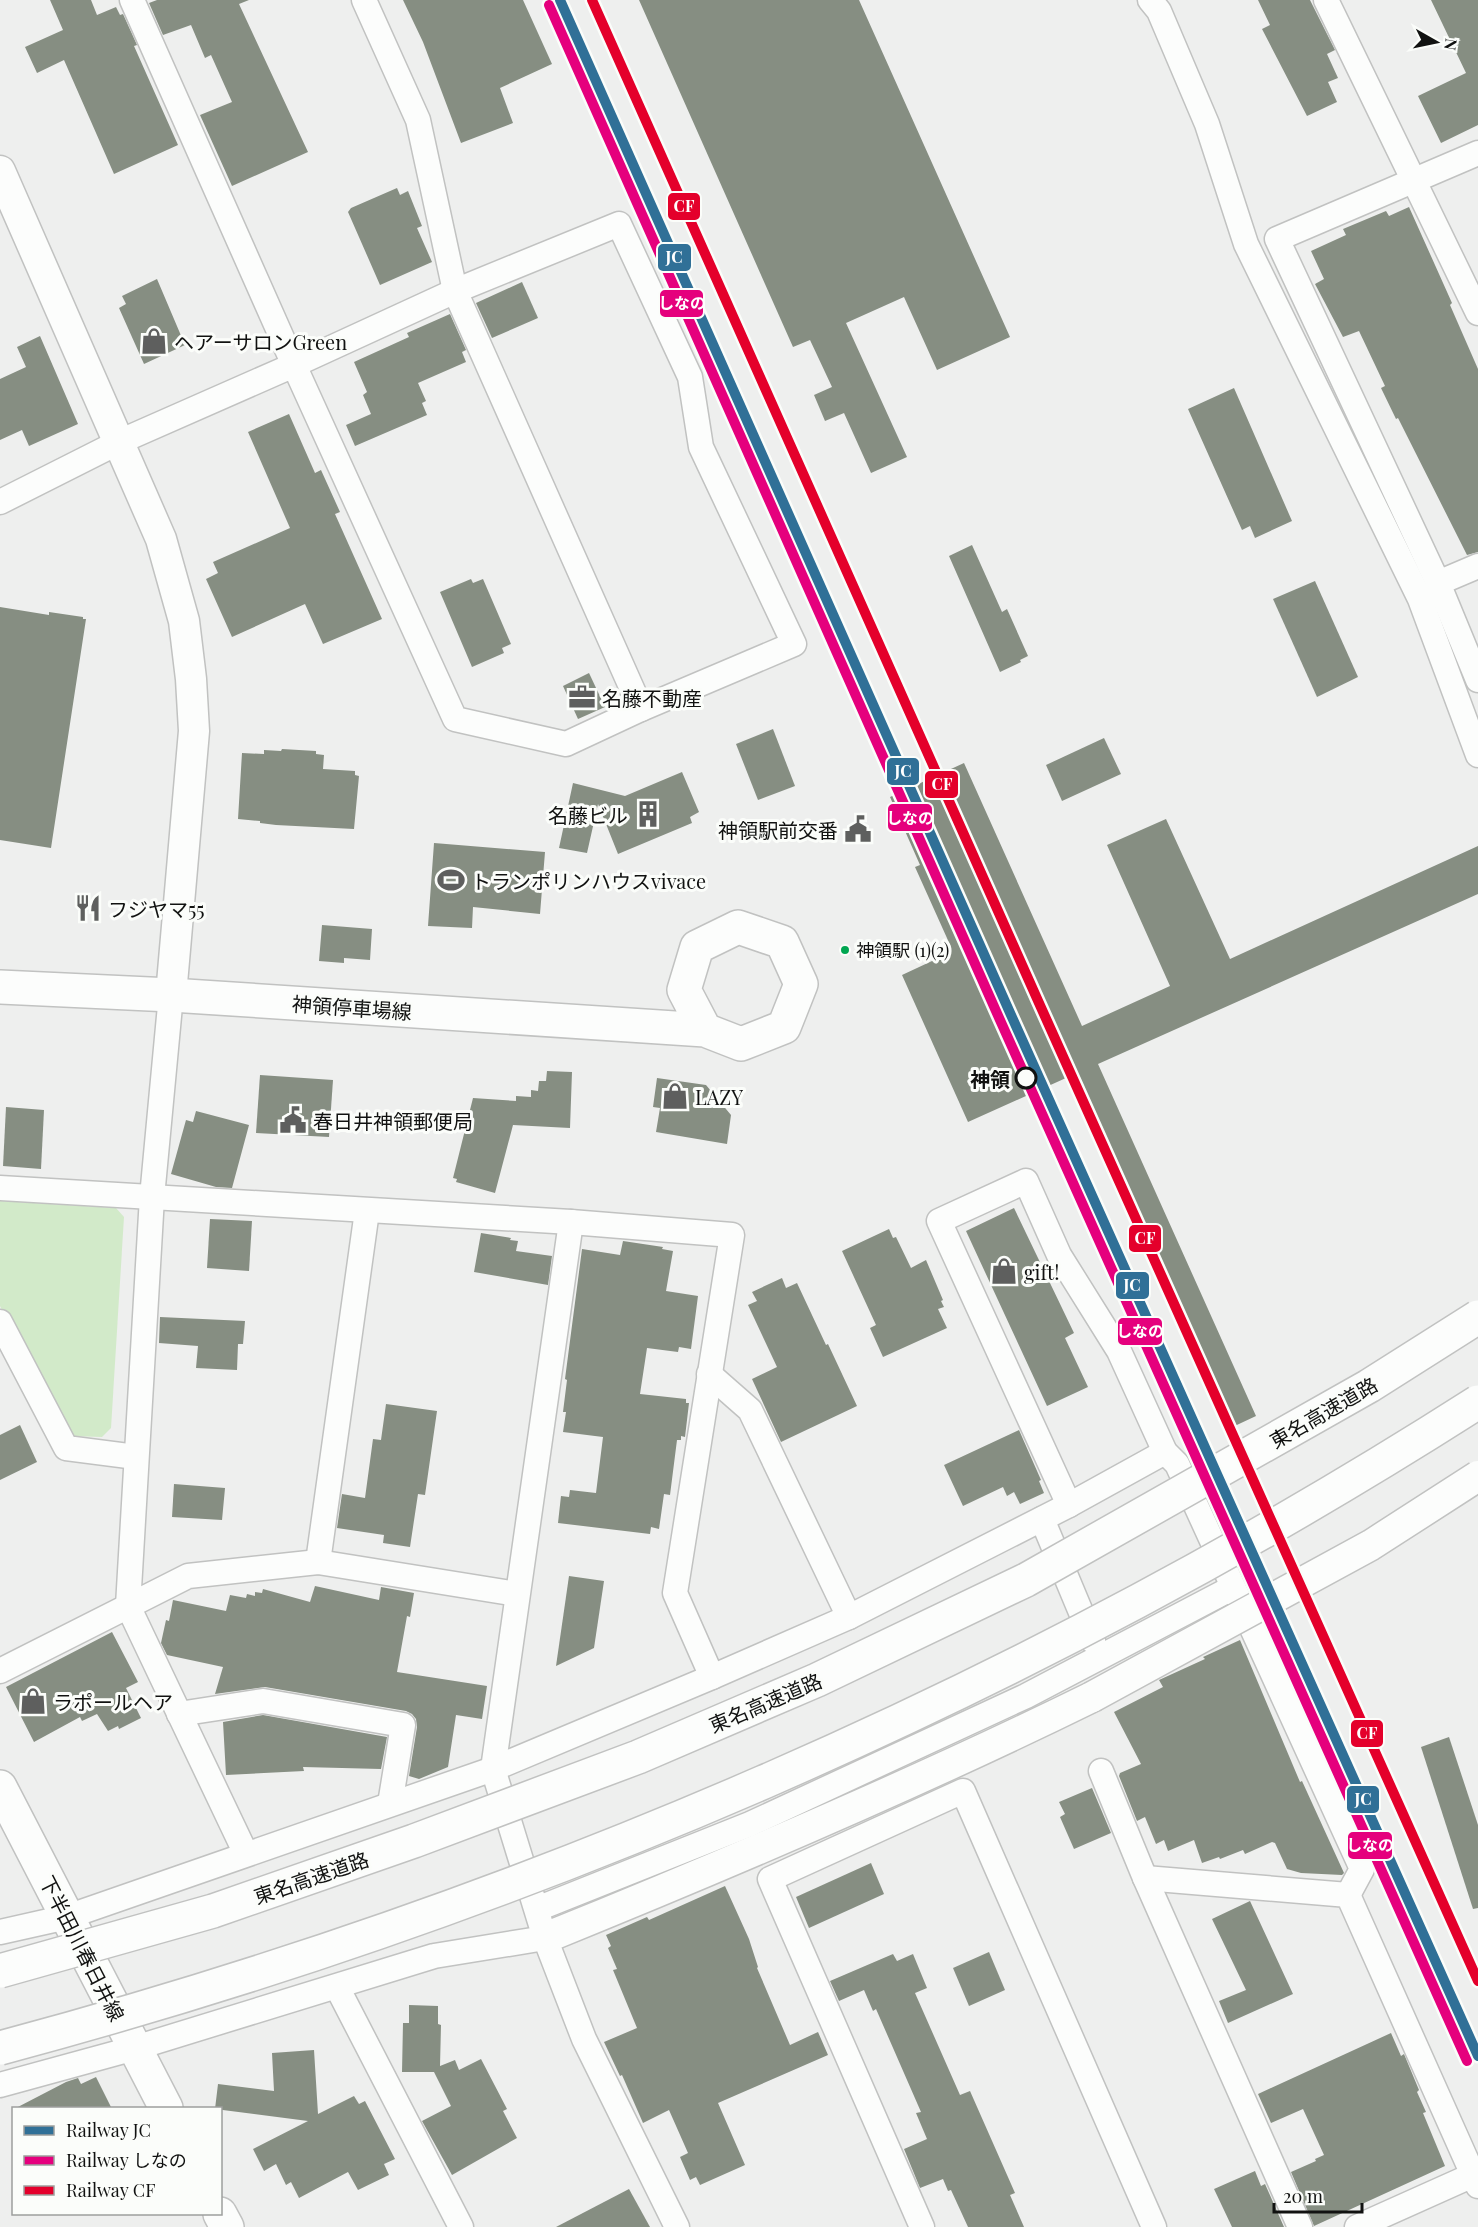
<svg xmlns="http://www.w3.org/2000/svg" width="1478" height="2227" font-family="'Playfair Display','Noto Sans JP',serif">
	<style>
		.green { fill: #d2eac9 }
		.building { fill: #868e82 }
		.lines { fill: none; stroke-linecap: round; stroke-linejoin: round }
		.minor-casing { stroke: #c1c2c1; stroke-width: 27 }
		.tertiary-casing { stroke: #c1c2c1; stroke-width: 33 }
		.secondary-casing { stroke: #c1c2c1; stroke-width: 36 }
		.minor { stroke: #fcfdfc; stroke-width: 24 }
		.tertiary { stroke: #fcfdfc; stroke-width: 30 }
		.secondary { stroke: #fcfdfc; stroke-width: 33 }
		.tertiary-bridge-casing { stroke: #c1c2c1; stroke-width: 33; stroke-linecap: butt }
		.motorway-bridge-casing { stroke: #c1c2c1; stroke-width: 36; stroke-linecap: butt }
		.tertiary-bridge { stroke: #fcfdfc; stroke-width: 30 }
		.motorway-bridge { stroke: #fcfdfc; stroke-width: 33 }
		.rail-1-casing { stroke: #fbfdfa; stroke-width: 15 }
		.rail-2-casing { stroke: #fbfdfa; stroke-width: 15 }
		.rail-3-casing { stroke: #fbfdfa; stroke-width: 15 }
		.rail-1 { stroke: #307097; stroke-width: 10 }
		.rail-2 { stroke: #e5007d; stroke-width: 10 }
		.rail-3 { stroke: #e4002b; stroke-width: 10 }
		.bus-dot { fill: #00a651; stroke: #fbfdfa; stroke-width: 2 }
		.stop-dot { fill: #fbfdfa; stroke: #111211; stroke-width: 3 }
		.labels { text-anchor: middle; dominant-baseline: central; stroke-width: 6; stroke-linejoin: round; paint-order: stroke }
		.bus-label { font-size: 18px; fill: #111211; stroke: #fbfdfa; text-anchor: start }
		.poi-label { font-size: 20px; fill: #111211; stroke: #fbfdfa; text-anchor: start }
		.street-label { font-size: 20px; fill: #111211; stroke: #fbfdfa }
		.stop-label { font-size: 20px; font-weight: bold; fill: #111211; stroke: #fbfdfa; text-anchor: end }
		.line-badge { stroke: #fbfdfa; stroke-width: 2 }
		.badge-label { font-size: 16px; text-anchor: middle; font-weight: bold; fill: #fff }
	</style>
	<rect width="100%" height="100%" fill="#eeefee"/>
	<polygon class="green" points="0,1201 116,1208 124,1217 111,1428 102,1437 71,1436 61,1428 0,1306"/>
	<g class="building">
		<polygon points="50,0 91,0 97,15 116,7 120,15 123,14 137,45 134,46 178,145 114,174 64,60 37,73 25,47 63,30"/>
		<polygon points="157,0 249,0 239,4 308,152 232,186 200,115 232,102 211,55 205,58 191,25 163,35 149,3"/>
		<polygon points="403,0 523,0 552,64 500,88 513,123 461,143 423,42"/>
		<polygon points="639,0 859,0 1010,337 937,370 904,297 846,323 907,457 871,473 844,413 825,421 814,395 832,387 810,340 793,347"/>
		<polygon points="1258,0 1310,0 1335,50 1327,54 1338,78 1328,82 1337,102 1307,116 1262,29 1270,25"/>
		<polygon points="1431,0 1478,0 1478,125 1441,143 1418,96 1466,73"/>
		<polygon points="397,188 400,195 408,191 422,226 417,228 432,262 380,285 348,212 351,208"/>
		<polygon points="1409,207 1452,303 1450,305 1478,369 1478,552 1467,555 1398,418 1396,419 1381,388 1385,386 1359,331 1343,337 1315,284 1324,279 1311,251 1346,235 1343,229 1386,211 1389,216"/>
		<polygon points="157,279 185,345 144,364 119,308 126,304 122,296"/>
		<polygon points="522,282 538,318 492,338 476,303"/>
		<polygon points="450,314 466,350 462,352 466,362 418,383 426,401 422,403 427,415 355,446 346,425 371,414 363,395 367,392 354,362 409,337 407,333"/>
		<polygon points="40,336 78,424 29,446 22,430 0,440 0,379 26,367 17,347"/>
		<polygon points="1234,388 1292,521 1255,538 1250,526 1242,530 1188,409"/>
		<polygon points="289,414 315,473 321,470 340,512 335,514 382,619 323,644 305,604 232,637 206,579 218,573 213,562 290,528 248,432"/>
		<polygon points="972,545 1002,612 1007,609 1028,656 1020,660 1021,662 1000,672 949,556"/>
		<polygon points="471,579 473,583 483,579 511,644 502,648 504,653 472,667 440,592"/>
		<polygon points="1315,581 1358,677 1317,697 1273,599"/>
		<polygon points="0,607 49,615 49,612 83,617 83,619 86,619 51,848 0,840"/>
		<polygon points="589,673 605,707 578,719 563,686"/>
		<polygon points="773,729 795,786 758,800 736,744"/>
		<polygon points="1104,738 1121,774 1062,801 1046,765"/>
		<polygon points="282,749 316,751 316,754 324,755 323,769 355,771 355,775 359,776 354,829 276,825 260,823 260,821 238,819 242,753 264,754 264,750 281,751"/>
		<polygon points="964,763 1082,1026 1170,986 1107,845 1166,819 1230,959 1478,846 1478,894 1098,1064 1256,1416 1224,1431 1066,1078 968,1122 902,975 947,954 945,950 951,947 915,867 920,865 890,797"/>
		<polygon points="682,772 699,812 690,817 692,823 618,854 598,804 587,853 559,848 573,783 625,796"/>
		<polygon points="434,843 545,852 540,914 473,907 472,928 428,926"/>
		<polygon points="322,925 372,929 370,960 344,958 344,963 319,961"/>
		<polygon points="547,1071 572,1072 570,1128 513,1125 495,1193 456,1182 457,1179 453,1178 473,1098 516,1101 516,1096 531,1097 531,1090 538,1091 539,1081 546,1081"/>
		<polygon points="260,1075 333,1080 329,1137 256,1133"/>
		<polygon points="657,1078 706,1085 731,1115 727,1144 656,1132 660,1108 653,1107"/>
		<polygon points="6,1107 44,1110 41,1169 3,1166"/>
		<polygon points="196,1111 249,1125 232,1188 216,1187 171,1174 186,1120 193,1122"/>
		<polygon points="1014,1208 1074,1333 1065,1338 1088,1387 1047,1406 966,1231"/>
		<polygon points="210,1219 252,1221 249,1271 207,1268"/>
		<polygon points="889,1229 893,1238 896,1237 911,1268 926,1260 943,1300 941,1301 944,1307 938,1309 947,1328 883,1357 870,1328 876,1325 842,1251"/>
		<polygon points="481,1233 511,1238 510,1240 518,1241 516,1251 552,1256 548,1285 474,1272"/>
		<polygon points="623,1241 663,1247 662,1249 673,1251 666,1291 698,1296 691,1349 679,1347 678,1352 647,1348 640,1394 686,1399 686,1403 689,1403 685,1437 681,1436 681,1440 677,1440 670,1495 664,1494 659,1529 651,1527 650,1534 558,1523 561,1496 569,1497 570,1490 596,1493 603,1437 563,1432 566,1412 563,1412 567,1380 565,1379 582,1249 620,1255"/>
		<polygon points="782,1278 786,1288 797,1283 826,1345 828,1344 857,1406 781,1442 752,1379 777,1367 748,1305 757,1301 752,1292"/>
		<polygon points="160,1317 245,1321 243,1344 238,1344 237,1370 196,1368 198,1346 159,1343"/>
		<polygon points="386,1404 437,1411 425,1495 418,1494 410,1547 383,1543 384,1535 337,1528 342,1494 365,1498 373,1439 381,1440"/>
		<polygon points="20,1425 37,1462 0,1480 0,1435"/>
		<polygon points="1019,1430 1041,1480 1039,1481 1044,1493 1020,1504 1014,1492 1007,1496 1003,1487 963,1506 944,1465"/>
		<polygon points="174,1484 225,1488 222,1520 172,1517"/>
		<polygon points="569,1576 604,1581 594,1648 556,1666"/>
		<polygon points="315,1586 379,1600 381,1587 414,1593 410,1617 407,1616 397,1672 487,1686 482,1719 456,1715 448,1767 419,1779 409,1776 417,1727 416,1719 412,1714 406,1711 265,1687 215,1694 223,1667 167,1655 161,1643 166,1620 169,1621 173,1600 226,1611 230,1595 246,1598 247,1594 255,1596 255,1592 262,1593 263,1589 310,1602"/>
		<polygon points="112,1632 138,1682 126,1688 141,1718 119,1729 118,1726 108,1731 97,1714 82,1721 80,1717 34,1742 6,1687"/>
		<polygon points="1240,1640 1300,1782 1302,1781 1344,1873 1342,1875 1301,1873 1287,1869 1275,1843 1272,1842 1245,1854 1243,1850 1220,1859 1219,1857 1202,1863 1194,1840 1168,1851 1164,1840 1156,1844 1145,1817 1137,1821 1119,1776 1120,1773 1141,1764 1114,1712 1163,1687 1159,1680 1205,1659 1203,1657"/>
		<polygon points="263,1715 387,1737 381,1769 303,1767 304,1771 226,1775 223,1722"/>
		<polygon points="1449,1737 1478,1825 1478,1908 1473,1909 1421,1747"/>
		<polygon points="1092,1788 1111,1833 1074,1849 1060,1817 1065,1814 1059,1802"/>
		<polygon points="871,1863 884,1894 809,1928 796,1897"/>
		<polygon points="725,1886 749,1939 758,1967 757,1968 790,2045 818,2032 828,2055 718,2103 745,2165 700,2185 696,2177 690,2180 680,2157 688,2153 669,2110 643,2123 622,2075 620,2076 604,2042 637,2028 613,1970 617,1969 608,1948 611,1946 606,1935 647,1917 649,1920"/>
		<polygon points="1250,1901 1293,1994 1228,2023 1219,2001 1246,1990 1212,1919"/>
		<polygon points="989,1952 1005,1990 969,2006 953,1968"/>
		<polygon points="893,1954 897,1961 913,1954 927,1988 915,1993 960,2095 970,2091 1015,2193 1010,2195 1024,2227 968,2227 951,2190 948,2191 943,2179 920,2188 904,2149 927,2139 916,2113 921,2112 876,2009 873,2011 864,1990 839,2001 830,1981"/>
		<polygon points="409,2005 438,2006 438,2024 441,2025 440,2066 455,2060 459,2070 481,2059 507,2109 503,2111 517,2138 452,2175 422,2121 451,2106 434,2072 402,2072 403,2023 409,2023"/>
		<polygon points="1391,2033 1401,2056 1404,2054 1419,2090 1417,2092 1426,2112 1423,2113 1445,2166 1314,2226 1291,2172 1316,2161 1315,2159 1324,2155 1303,2109 1271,2123 1258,2094"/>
		<polygon points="314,2050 318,2114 354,2096 359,2104 365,2101 395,2159 384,2164 389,2175 358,2190 348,2172 299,2198 291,2182 286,2185 276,2164 264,2171 253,2149 308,2121 215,2109 218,2084 274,2091 272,2053"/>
		<polygon points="96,2077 112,2109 14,2109 66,2082 78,2078 81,2084"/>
		<polygon points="1255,2171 1261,2186 1265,2184 1284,2227 1232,2227 1214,2189"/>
		<polygon points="629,2189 650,2227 556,2227"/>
	</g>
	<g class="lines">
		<defs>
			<g id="minor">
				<polyline points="364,0 418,120 455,291 641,709"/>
				<polyline points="1150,0 1159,11 1207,124 1246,244 1420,599 1478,755"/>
				<polyline points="1326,0 1478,313"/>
				<polyline points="1478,153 1277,239 1438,583 1478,680"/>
				<polyline points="0,502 119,442 294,365 455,291 619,224 690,377 701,447 794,644 641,709 566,744 455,719 294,365 132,0"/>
				<polyline points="1438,583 1478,566"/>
				<polyline points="171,995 152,1197 128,1606 246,1854"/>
				<polyline points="0,1188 571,1222 732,1235 675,1593 712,1677"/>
				<polyline points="571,1222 493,1769 545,1938 584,2039 677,2227"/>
				<polyline points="0,1322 66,1448 136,1457"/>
				<polyline points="709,1374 750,1410 849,1617"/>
				<polyline points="1069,1505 939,1221 1026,1181 1059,1255 1119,1351 1165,1452 1177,1464 1362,1869 1348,1895"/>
				<polyline points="1042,1519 1093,1641"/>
				<polyline points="318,1562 367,1211"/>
				<polyline points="0,1671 188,1576 318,1562 517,1594"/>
				<polyline points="179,1714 263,1701 403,1725 390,1804"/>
				<polyline points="1101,1771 1145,1878 1300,2227"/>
				<polyline points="1145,1878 1348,1895 1478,2186"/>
				<polyline points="537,1909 750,1824 1026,1696 1232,1588"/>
				<polyline points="0,1932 67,1917 493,1769 712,1677 849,1617 1069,1505 1165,1452"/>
				<polyline points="337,1987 461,2227"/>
				<polyline points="0,2085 135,2048 434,1956 545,1938"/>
				<polyline points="922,2227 770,1879 963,1791 1154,2227"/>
				<polyline points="1357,2227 1473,2175"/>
			</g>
			<g id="tertiary">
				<polyline points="0,171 161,539 184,621 191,679 194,731 171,995"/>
				<path d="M545,1938C730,1863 913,1785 1092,1697"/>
			</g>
			<g id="secondary">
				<polyline points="0,987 171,995 705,1030 741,1044 784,1027 801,984 782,942 738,927 697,947 684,990 705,1030"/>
				<polyline points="0,1787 166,2108"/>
				<polyline points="220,2214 227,2227"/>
			</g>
		</defs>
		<use href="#minor" class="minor-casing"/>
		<use href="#tertiary" class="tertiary-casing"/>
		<use href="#secondary" class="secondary-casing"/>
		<use href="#minor" class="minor"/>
		<use href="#tertiary" class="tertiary"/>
		<use href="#secondary" class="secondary"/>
		<defs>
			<polyline id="tertiary-bridge" points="1092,1697 1371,1545 1478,1476"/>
			<g id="motorway-bridge">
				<polyline points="0,1971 213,1911 414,1841 638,1757 817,1680 1026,1580 1369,1386 1478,1317"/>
				<path d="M0,2048C521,1909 1023,1693 1478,1402"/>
			</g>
		</defs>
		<use href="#tertiary-bridge" class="tertiary-bridge-casing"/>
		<use href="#motorway-bridge" class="motorway-bridge-casing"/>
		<use href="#tertiary-bridge" class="tertiary-bridge"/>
		<use href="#motorway-bridge" class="motorway-bridge"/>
		<defs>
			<polyline id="rail-1" points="560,0 1011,1015 1478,2056"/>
			<polyline id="rail-2" points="549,5 1000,1020 1467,2061"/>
			<polyline id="rail-3" points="592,0 1039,1003 1478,1981"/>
		</defs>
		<use href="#rail-1" class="rail-1-casing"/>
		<use href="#rail-2" class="rail-2-casing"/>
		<use href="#rail-3" class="rail-3-casing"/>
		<use href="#rail-1" class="rail-1"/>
		<use href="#rail-2" class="rail-2"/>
		<use href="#rail-3" class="rail-3"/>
	</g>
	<defs>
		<symbol id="shop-bare" viewBox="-9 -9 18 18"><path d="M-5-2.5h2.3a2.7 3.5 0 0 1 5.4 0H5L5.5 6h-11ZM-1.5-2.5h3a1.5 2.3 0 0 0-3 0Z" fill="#5e5f5e" stroke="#fbfdfa" stroke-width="2.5" paint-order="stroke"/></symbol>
		<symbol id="office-bare" viewBox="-9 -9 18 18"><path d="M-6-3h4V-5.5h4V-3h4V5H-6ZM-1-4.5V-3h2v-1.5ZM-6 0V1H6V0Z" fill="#5e5f5e" stroke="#fbfdfa" stroke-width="2.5" paint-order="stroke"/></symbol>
		<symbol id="building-bare" viewBox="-9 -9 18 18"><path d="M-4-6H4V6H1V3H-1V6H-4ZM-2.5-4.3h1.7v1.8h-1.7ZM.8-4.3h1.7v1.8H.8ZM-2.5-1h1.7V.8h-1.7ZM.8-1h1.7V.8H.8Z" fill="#5e5f5e" stroke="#fbfdfa" stroke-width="2.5" paint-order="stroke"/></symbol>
		<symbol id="civic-bare" viewBox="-9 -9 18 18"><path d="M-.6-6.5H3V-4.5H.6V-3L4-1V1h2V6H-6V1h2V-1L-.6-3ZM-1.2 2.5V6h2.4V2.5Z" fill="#5e5f5e" stroke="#fbfdfa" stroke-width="2.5" paint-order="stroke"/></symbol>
		<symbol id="stadium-bare" viewBox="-9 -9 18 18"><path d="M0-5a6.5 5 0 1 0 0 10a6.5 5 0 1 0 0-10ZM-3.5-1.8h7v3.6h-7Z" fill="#5e5f5e" stroke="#fbfdfa" stroke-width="2.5" paint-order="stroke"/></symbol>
		<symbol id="restaurant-bare" viewBox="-9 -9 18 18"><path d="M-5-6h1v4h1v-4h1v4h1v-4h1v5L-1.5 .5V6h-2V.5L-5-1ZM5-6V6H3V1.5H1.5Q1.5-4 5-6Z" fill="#5e5f5e" stroke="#fbfdfa" stroke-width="2.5" paint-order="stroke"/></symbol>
	</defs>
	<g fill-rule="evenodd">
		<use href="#shop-bare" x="135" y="322" width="38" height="38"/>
		<use href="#office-bare" x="563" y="678" width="38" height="38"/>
		<use href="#building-bare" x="629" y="795" width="38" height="38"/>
		<use href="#civic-bare" x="839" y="810" width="38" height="38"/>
		<use href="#stadium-bare" x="432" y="861" width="38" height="38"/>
		<use href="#restaurant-bare" x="69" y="889" width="38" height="38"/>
		<use href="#shop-bare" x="656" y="1077" width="38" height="38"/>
		<use href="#civic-bare" x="274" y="1101" width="38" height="38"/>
		<use href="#shop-bare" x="985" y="1252" width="38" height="38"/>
		<use href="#shop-bare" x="14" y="1682" width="38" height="38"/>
	</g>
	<circle class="bus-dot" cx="845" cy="950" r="5"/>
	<circle class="stop-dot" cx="1026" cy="1078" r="10"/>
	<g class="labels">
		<g class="bus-label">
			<text x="856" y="950">神領駅 (1)(2)</text>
		</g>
		<g class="poi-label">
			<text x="174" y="341">ヘアーサロンGreen</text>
			<text x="602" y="697">名藤不動産</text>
			<text x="628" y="814" text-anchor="end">名藤ビル</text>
			<text x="838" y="829" text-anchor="end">神領駅前交番</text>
			<text x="471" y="880">トランポリンハウスvivace</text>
			<text x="108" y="908">フジヤマ55</text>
			<text x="695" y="1096">LAZY</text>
			<text x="313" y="1120">春日井神領郵便局</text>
			<text x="1024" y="1271">gift!</text>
			<text x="53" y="1701">ラポールヘア</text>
		</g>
		<g class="street-label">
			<text transform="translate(352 1007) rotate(4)">神領停車場線</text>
			<text transform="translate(1323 1412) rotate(-30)">東名高速道路</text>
			<text transform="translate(765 1702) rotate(-23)">東名高速道路</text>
			<text transform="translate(311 1877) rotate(-19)">東名高速道路</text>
			<text transform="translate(83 1948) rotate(63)">下半田川春日井線</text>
		</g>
		<g class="stop-label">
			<text x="1010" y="1078">神領</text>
		</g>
	</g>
	<g class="line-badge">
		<rect x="667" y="192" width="34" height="29" rx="6" fill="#e4002b"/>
		<rect x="657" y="243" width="35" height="29" rx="6" fill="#307097"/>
		<rect x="659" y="289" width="45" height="29" rx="6" fill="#e5007d"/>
		<rect x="886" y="757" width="34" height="29" rx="6" fill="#307097"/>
		<rect x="924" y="770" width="35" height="29" rx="6" fill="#e4002b"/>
		<rect x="887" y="803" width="46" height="29" rx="6" fill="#e5007d"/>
		<rect x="1128" y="1224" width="34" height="29" rx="6" fill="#e4002b"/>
		<rect x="1115" y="1271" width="35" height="29" rx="6" fill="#307097"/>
		<rect x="1117" y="1317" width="46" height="29" rx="6" fill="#e5007d"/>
		<rect x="1350" y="1719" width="34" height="29" rx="6" fill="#e4002b"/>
		<rect x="1346" y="1785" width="34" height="29" rx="6" fill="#307097"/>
		<rect x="1347" y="1831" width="46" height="29" rx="6" fill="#e5007d"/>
	</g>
	<g class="badge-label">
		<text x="684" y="212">CF</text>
		<text x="674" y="263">JC</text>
		<text x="682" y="309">しなの</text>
		<text x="903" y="777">JC</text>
		<text x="942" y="790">CF</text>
		<text x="910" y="824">しなの</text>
		<text x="1145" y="1244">CF</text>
		<text x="1132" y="1291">JC</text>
		<text x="1140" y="1337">しなの</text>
		<text x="1367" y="1739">CF</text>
		<text x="1363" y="1805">JC</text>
		<text x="1370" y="1851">しなの</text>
	</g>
	<rect x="12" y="2107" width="210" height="108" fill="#fbfdfa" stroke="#9d9f9d" stroke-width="1.5"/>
	<rect x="24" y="2126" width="30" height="9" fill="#307097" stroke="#9d9f9d" stroke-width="1.5"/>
	<text x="66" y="2137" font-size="18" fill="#111211">Railway JC</text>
	<rect x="24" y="2156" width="30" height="9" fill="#e5007d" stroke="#9d9f9d" stroke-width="1.5"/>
	<text x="66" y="2167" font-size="18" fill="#111211">Railway しなの</text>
	<rect x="24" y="2186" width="30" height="9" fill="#e4002b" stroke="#9d9f9d" stroke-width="1.5"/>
	<text x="66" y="2197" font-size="18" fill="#111211">Railway CF</text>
	<g transform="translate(1436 42) rotate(99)" stroke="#fbfdfa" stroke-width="4.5" paint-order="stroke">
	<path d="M0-4.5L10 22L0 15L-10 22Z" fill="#111211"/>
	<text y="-9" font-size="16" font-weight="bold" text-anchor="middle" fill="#111211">N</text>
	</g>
	<path d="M1274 2203v9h88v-9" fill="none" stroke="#111211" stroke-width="3"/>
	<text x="1283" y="2203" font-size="18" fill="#111211" stroke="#fbfdfa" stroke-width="4.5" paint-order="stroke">20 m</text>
</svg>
